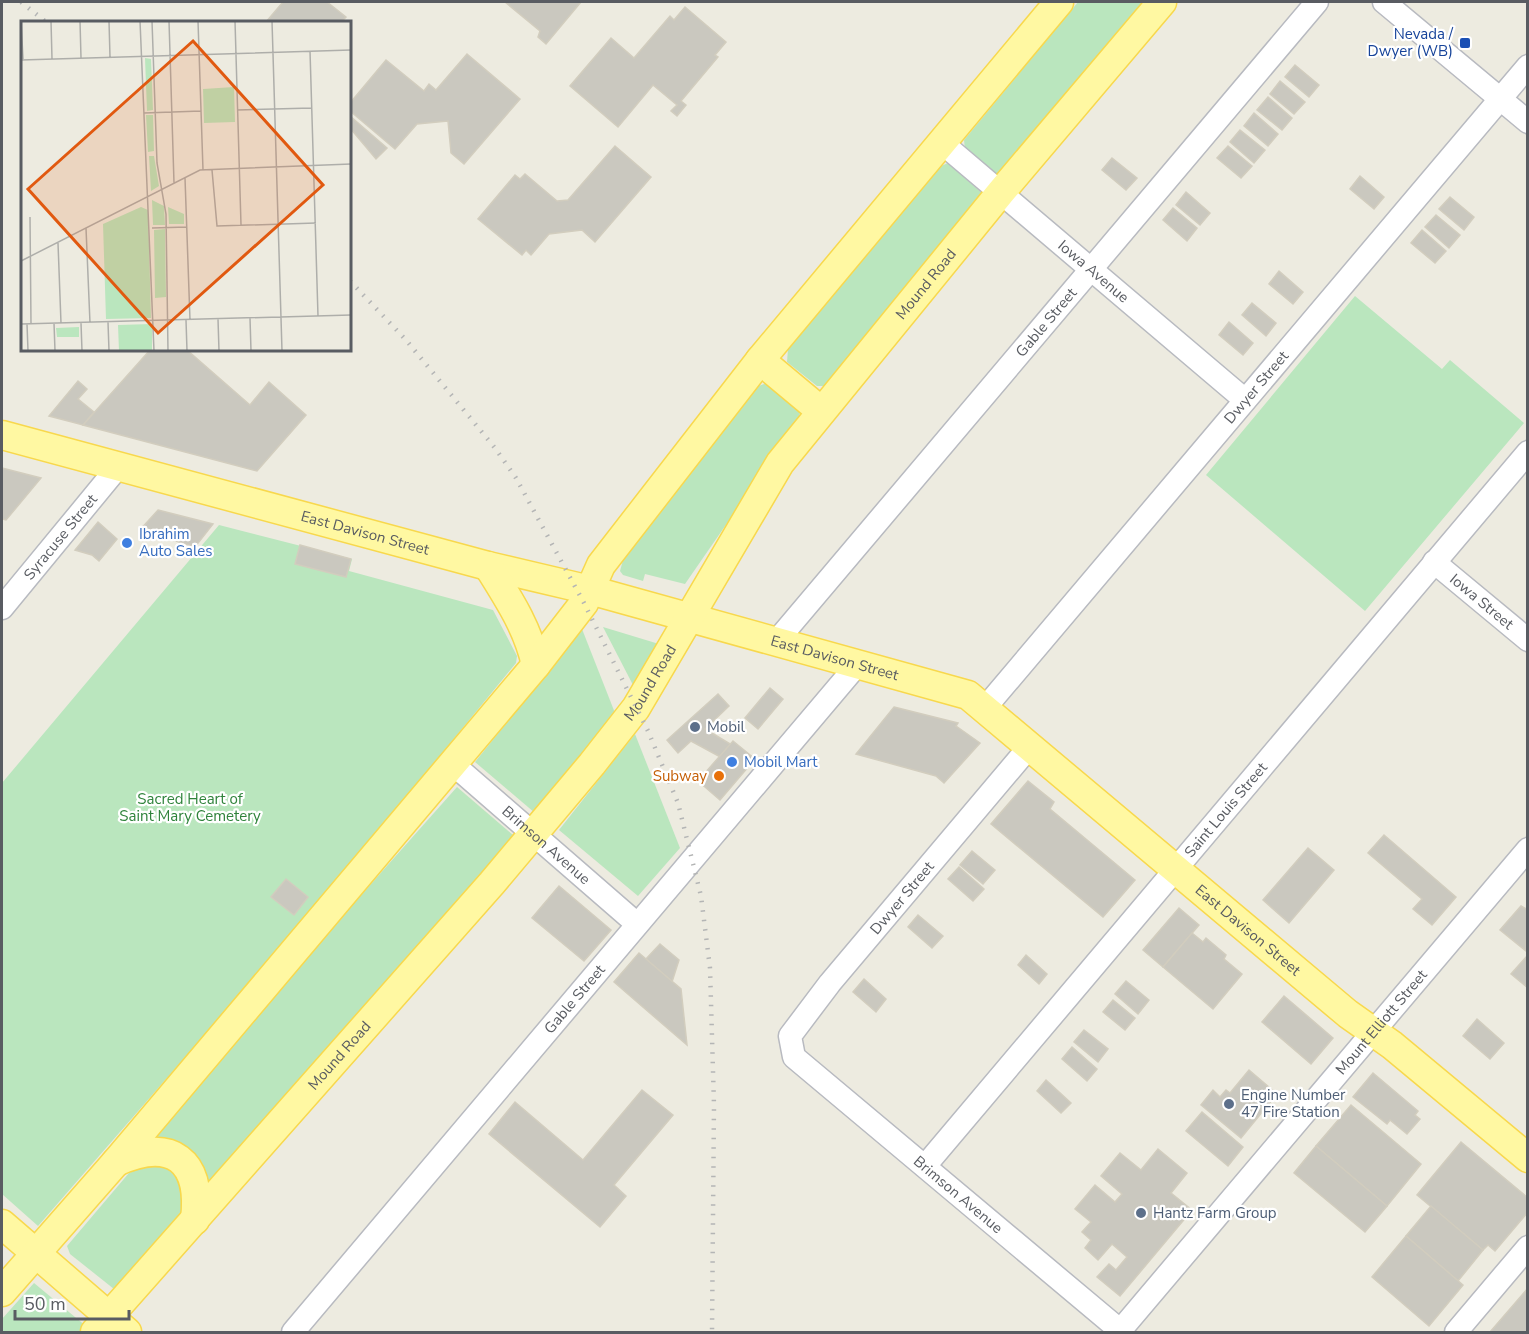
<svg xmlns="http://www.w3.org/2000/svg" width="1529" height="1334" font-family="'Nunito Sans',sans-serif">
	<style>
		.green { fill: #bae6be }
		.building { fill: #cac8bf; stroke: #d2cdbe; stroke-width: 1.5 }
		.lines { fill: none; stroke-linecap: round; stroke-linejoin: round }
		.minor-casing { stroke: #b8bac0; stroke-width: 25 }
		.major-casing { stroke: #f8d84d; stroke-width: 31 }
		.minor { stroke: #fff; stroke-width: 22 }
		.major { stroke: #fff8a2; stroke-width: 28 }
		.rail { stroke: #b4b5b5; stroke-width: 4.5; stroke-dasharray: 1.5 8; stroke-linecap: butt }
		.transit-dot { fill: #1a4fb4; stroke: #fff; stroke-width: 2 }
		.shop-dot { fill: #3f7fe0; stroke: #fff; stroke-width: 2 }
		.service-dot { fill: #5c6f8a; stroke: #fff; stroke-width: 2 }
		.food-dot { fill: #e8710a; stroke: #fff; stroke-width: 2 }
		.labels { text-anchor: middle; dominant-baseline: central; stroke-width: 4.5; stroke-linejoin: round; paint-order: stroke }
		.transit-label { font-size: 15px; fill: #164399; stroke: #fff; text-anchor: end }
		.street-label { font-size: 15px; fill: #595c62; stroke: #fff }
		.shop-label { font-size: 15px; fill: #366cbe; stroke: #fff; text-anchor: start }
		.service-label { font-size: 15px; fill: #4e5e75; stroke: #fff; text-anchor: start }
		.food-label { font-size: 15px; fill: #c56008; stroke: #fff; text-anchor: end }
		.park-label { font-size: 15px; fill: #2f833b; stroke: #fff }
		.inset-road { fill: none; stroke: #aeaeaa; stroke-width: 1.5 }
		.view { fill: #e15910; fill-opacity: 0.15; stroke: #e15910; stroke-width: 3 }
		.inset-edge { fill: none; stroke: #595c62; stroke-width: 3 }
	</style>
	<rect width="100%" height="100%" fill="#edebe0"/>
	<g class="green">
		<polygon points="1078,2 1148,2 999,174 994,173 965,149 964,140"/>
		<polygon points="948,163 983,194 827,386 817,386 787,362 788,349 941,166"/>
		<polygon points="1355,296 1442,369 1450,360 1524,423 1365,611 1206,475"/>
		<polygon points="767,383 800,412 799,419 685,584 645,574 643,581 623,575 620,571 623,560 756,387"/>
		<polygon points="219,525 352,559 349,571 493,610 517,656 516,663 316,907 38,1226 2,1194 2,783"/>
		<polygon points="603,627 659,644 634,687"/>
		<polygon points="582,629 615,713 535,813 475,762"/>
		<polygon points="635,734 680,848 638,896 559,830"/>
		<polygon points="457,787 513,835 475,890 209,1186 152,1144 150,1133"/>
		<polygon points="149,1163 178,1172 192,1207 119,1293 70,1254 67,1246 129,1173"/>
		<polygon points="34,1283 87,1327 84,1332 2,1332 2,1319"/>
	</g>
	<g class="building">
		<polygon points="283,2 327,2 346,17 341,22 266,22"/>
		<polygon points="505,2 581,2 546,44 538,37 540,31"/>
		<polygon points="685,7 726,42 715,55 718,57 681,101 686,105 677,116 671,111 677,105 653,85 618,127 570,86 611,38 634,58 670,16 674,20"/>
		<polygon points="467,54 520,99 464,164 451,153 448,121 417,124 395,149 350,111 350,103 386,60 424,91 429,84 436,90"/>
		<polygon points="1295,65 1319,85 1309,97 1285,77"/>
		<polygon points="1280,81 1305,102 1294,114 1270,94"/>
		<polygon points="1268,97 1292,118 1282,130 1257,110"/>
		<polygon points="1254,113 1278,134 1268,146 1244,126"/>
		<polygon points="350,116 387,148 376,159 350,128"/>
		<polygon points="1240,130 1265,150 1254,163 1230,142"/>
		<polygon points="615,146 651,177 595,242 582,230 549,234 531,255 526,250 522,255 478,219 515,175 520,179 525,174 557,201 568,200"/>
		<polygon points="1228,146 1252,166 1241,178 1217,158"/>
		<polygon points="1112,158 1137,178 1126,190 1102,170"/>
		<polygon points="1360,176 1384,197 1374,209 1350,189"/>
		<polygon points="1186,192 1210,213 1200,225 1176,205"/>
		<polygon points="1450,197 1474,217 1464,230 1439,209"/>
		<polygon points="1173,208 1197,228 1187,241 1163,220"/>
		<polygon points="1436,215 1460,235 1449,248 1425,227"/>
		<polygon points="1422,230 1446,251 1435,263 1411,243"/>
		<polygon points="1279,271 1303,292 1293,304 1269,284"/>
		<polygon points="1252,303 1276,323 1266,336 1242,315"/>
		<polygon points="1229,322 1253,343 1243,355 1219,335"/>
		<polygon points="150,350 187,350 250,405 269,382 306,415 257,471 83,425"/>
		<polygon points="78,381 87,389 78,399 94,412 83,425 49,416"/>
		<polygon points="2,468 41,478 6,520 2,519"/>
		<polygon points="158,510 213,524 195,547 140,530"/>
		<polygon points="98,522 117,539 99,561 92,555 75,550"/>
		<polygon points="300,545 351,559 346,577 295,564"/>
		<polygon points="770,688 783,699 758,729 745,718"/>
		<polygon points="718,694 729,706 705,729 732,745 724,759 691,741 678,753 667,740"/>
		<polygon points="894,707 958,723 956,726 980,743 944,783 936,776 856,754"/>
		<polygon points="733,741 755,759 720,800 698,781"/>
		<polygon points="1028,781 1054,802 1050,809 1135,880 1103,917 991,824"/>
		<polygon points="1384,835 1456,897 1432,925 1413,909 1422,899 1368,853"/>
		<polygon points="1308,848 1334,870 1289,923 1263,900"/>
		<polygon points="972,851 995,870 983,884 960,865"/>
		<polygon points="959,867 984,889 973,901 948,879"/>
		<polygon points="286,879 308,897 294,915 271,897"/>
		<polygon points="559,886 611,930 584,961 532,918"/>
		<polygon points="1521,906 1528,910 1526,951 1500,930"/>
		<polygon points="1179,908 1199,925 1163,967 1143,950"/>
		<polygon points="918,915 943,936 932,948 908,927"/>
		<polygon points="1192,933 1203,942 1206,938 1226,955 1224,959 1242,974 1213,1009 1163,967"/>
		<polygon points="660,944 679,960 672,982 646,959"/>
		<polygon points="639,953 681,989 687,1045 614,982"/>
		<polygon points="1026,955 1047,974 1039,984 1018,965"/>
		<polygon points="1528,955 1528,988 1511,974"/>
		<polygon points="864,979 886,999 876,1012 853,992"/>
		<polygon points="1126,981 1149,1000 1138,1014 1115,994"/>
		<polygon points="1284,996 1333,1038 1311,1064 1262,1022"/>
		<polygon points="1113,1000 1135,1018 1125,1030 1103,1012"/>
		<polygon points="1477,1019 1504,1043 1490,1059 1463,1036"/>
		<polygon points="1084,1030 1108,1049 1098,1062 1074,1042"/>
		<polygon points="1072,1047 1097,1069 1087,1081 1062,1059"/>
		<polygon points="1249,1070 1277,1094 1241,1138 1201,1105 1213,1090 1220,1097 1226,1090 1230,1093"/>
		<polygon points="1373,1073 1418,1111 1415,1115 1420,1119 1407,1134 1390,1120 1387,1124 1353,1097"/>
		<polygon points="1046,1080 1071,1103 1061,1113 1037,1091"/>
		<polygon points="642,1090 673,1115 614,1185 626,1196 600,1227 489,1134 515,1102 583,1160"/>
		<polygon points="1351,1105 1421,1164 1387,1206 1316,1146"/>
		<polygon points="1202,1112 1243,1147 1228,1166 1186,1131"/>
		<polygon points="1461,1142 1528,1198 1528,1212 1495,1251 1488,1245 1483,1250 1417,1195"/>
		<polygon points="1316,1146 1387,1206 1365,1232 1294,1173"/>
		<polygon points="1158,1149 1187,1173 1171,1193 1192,1210 1120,1296 1097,1277 1109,1264 1116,1270 1127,1257 1112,1244 1098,1260 1085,1248 1091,1240 1082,1232 1091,1222 1075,1209 1095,1185 1115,1202 1122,1194 1101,1176 1120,1153 1141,1170"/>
		<polygon points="1431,1206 1483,1250 1458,1281 1406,1236"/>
		<polygon points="1406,1236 1463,1285 1429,1326 1372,1277"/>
		<polygon points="1528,1288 1528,1332 1490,1332"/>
	</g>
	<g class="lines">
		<defs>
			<g id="minor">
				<polyline points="1384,2 1528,122"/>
				<path id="s1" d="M941,142L1245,400"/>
				<path id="s2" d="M1434,562L1528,640"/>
				<path id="s3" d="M2,608L118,467"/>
				<path id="s4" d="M775,643L1317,2"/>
				<path id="s5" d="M985,708L1528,66"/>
				<path id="s6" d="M1030,746L830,983L790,1036L794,1057L1122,1332"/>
				<path id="s7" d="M454,765L637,924"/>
				<path id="s8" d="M925,1166L1528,452"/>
				<path id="s9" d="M293,1332L857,665"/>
				<path id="s10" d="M1119,1332L1528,849"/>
				<polyline points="1456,1332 1528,1247"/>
			</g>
			<g id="major">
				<polyline points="760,360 821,411"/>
				<path id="s11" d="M2,435L488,566L590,590L968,695L1348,1014L1392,1045L1528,1158"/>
				<path d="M488,566C508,598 528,628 536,665"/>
				<path d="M116,1162C172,1137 202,1160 195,1220"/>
				<polyline points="2,1224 127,1332"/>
				<polyline points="2,1292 116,1162 536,665 584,603 601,565 760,360 1059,2"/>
				<path id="s12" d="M95,1332L492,883L592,764L636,708L780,463L1001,192L1162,2"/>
			</g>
		</defs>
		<use href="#minor" class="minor-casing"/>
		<use href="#major" class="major-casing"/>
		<use href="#minor" class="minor"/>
		<use href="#major" class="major"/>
		<g class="rail">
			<polyline points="21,2 46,22"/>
			<polyline points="350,281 406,340 495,448 516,478 584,603 648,731 678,803 701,896 710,968 714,1105 712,1332"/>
		</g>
	</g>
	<rect class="transit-dot" x="1459" y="37" width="12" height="12" rx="3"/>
	<g class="shop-dot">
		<circle cx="127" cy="543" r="6"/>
		<circle cx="732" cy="762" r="6"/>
	</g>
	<g class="service-dot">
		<circle cx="695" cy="727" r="6"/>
		<circle cx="1229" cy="1104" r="6"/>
		<circle cx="1141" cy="1213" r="6"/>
	</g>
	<circle class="food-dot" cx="719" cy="776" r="6"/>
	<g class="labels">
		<g class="transit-label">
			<text x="1453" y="34">Nevada /<tspan x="1453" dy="17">Dwyer (WB)</tspan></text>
		</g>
		<g class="street-label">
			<text stroke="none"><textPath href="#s1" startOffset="200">Iowa Avenue</textPath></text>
			<text stroke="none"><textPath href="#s12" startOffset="1341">Mound Road</textPath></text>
			<text stroke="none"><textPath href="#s4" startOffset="420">Gable Street</textPath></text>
			<text stroke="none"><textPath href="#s5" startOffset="420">Dwyer Street</textPath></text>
			<text stroke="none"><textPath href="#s11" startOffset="376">East Davison Street</textPath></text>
			<text stroke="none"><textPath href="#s3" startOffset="92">Syracuse Street</textPath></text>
			<text stroke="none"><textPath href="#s2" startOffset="62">Iowa Street</textPath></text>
			<text stroke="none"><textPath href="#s11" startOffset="862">East Davison Street</textPath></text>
			<text stroke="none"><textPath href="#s12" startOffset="855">Mound Road</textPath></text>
			<text stroke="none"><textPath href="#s8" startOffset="466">Saint Louis Street</textPath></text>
			<text stroke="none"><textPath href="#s7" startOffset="122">Brimson Avenue</textPath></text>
			<text transform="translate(902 898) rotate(-50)">Dwyer Street</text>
			<text stroke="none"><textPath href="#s11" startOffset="1366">East Davison Street</textPath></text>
			<text stroke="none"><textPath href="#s9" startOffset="436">Gable Street</textPath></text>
			<text stroke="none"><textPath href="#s10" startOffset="406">Mount Elliott Street</textPath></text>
			<text stroke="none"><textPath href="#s12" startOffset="369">Mound Road</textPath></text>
			<text stroke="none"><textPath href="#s6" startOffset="612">Brimson Avenue</textPath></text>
		</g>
		<g class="shop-label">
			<text x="139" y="534">Ibrahim<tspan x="139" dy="17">Auto Sales</tspan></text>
			<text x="744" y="762">Mobil Mart</text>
		</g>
		<g class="service-label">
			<text x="707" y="727">Mobil</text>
			<text x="1241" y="1095">Engine Number<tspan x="1241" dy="17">47 Fire Station</tspan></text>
			<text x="1153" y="1213">Hantz Farm Group</text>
		</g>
		<g class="food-label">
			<text x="707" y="776">Subway</text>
		</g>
		<g class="park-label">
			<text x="190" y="799">Sacred Heart of<tspan x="190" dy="17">Saint Mary Cemetery</tspan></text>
		</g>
	</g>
	<g transform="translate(21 21)">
		<rect width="330" height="330" fill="#edebe0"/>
		<path d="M124,37L130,38L132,89L126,90ZM213,66L214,101L183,102L182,68ZM125,94H132L133,130L127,131ZM128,135H133L138,165L130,170ZM131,179L143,185L144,204H132ZM120,186L127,189L130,297L85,298L82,203ZM147,186L163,193V203H148ZM144,208L145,276L134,277L133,209ZM131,303V330H98L97,304ZM58,306V316H36L35,307Z" fill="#bae6be"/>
		<path class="inset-road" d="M0,0L2,38M30,0L31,38M59,0L60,37M88,0L89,36M119,0L133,330M131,0L136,142L145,193L147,330M148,0L153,162M177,0L182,149M214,0L220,204M251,0L261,330M289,30L297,295M0,39L330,29M216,89L291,87M123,92L180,90M191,149L196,205L295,202M164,157L169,299M9,196L10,303M65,207L69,302M131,207L166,206M37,222L40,302M0,240L179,149L330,143M229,297L230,330M197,298L198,330M165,299L166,330M87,301L88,330M33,302L34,330M60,302L61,330M0,303L330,294M6,303L7,330"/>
		<path class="view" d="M172,20L302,164L137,312L7,168Z"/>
		<rect width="330" height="330" class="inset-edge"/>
	</g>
	<rect width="1529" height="1334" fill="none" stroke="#595c62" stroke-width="6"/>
	<path d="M15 1310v9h114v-9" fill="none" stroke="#595c62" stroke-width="3"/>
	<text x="24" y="1310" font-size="18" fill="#595c62" stroke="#ffffff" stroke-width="4.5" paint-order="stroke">50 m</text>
</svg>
